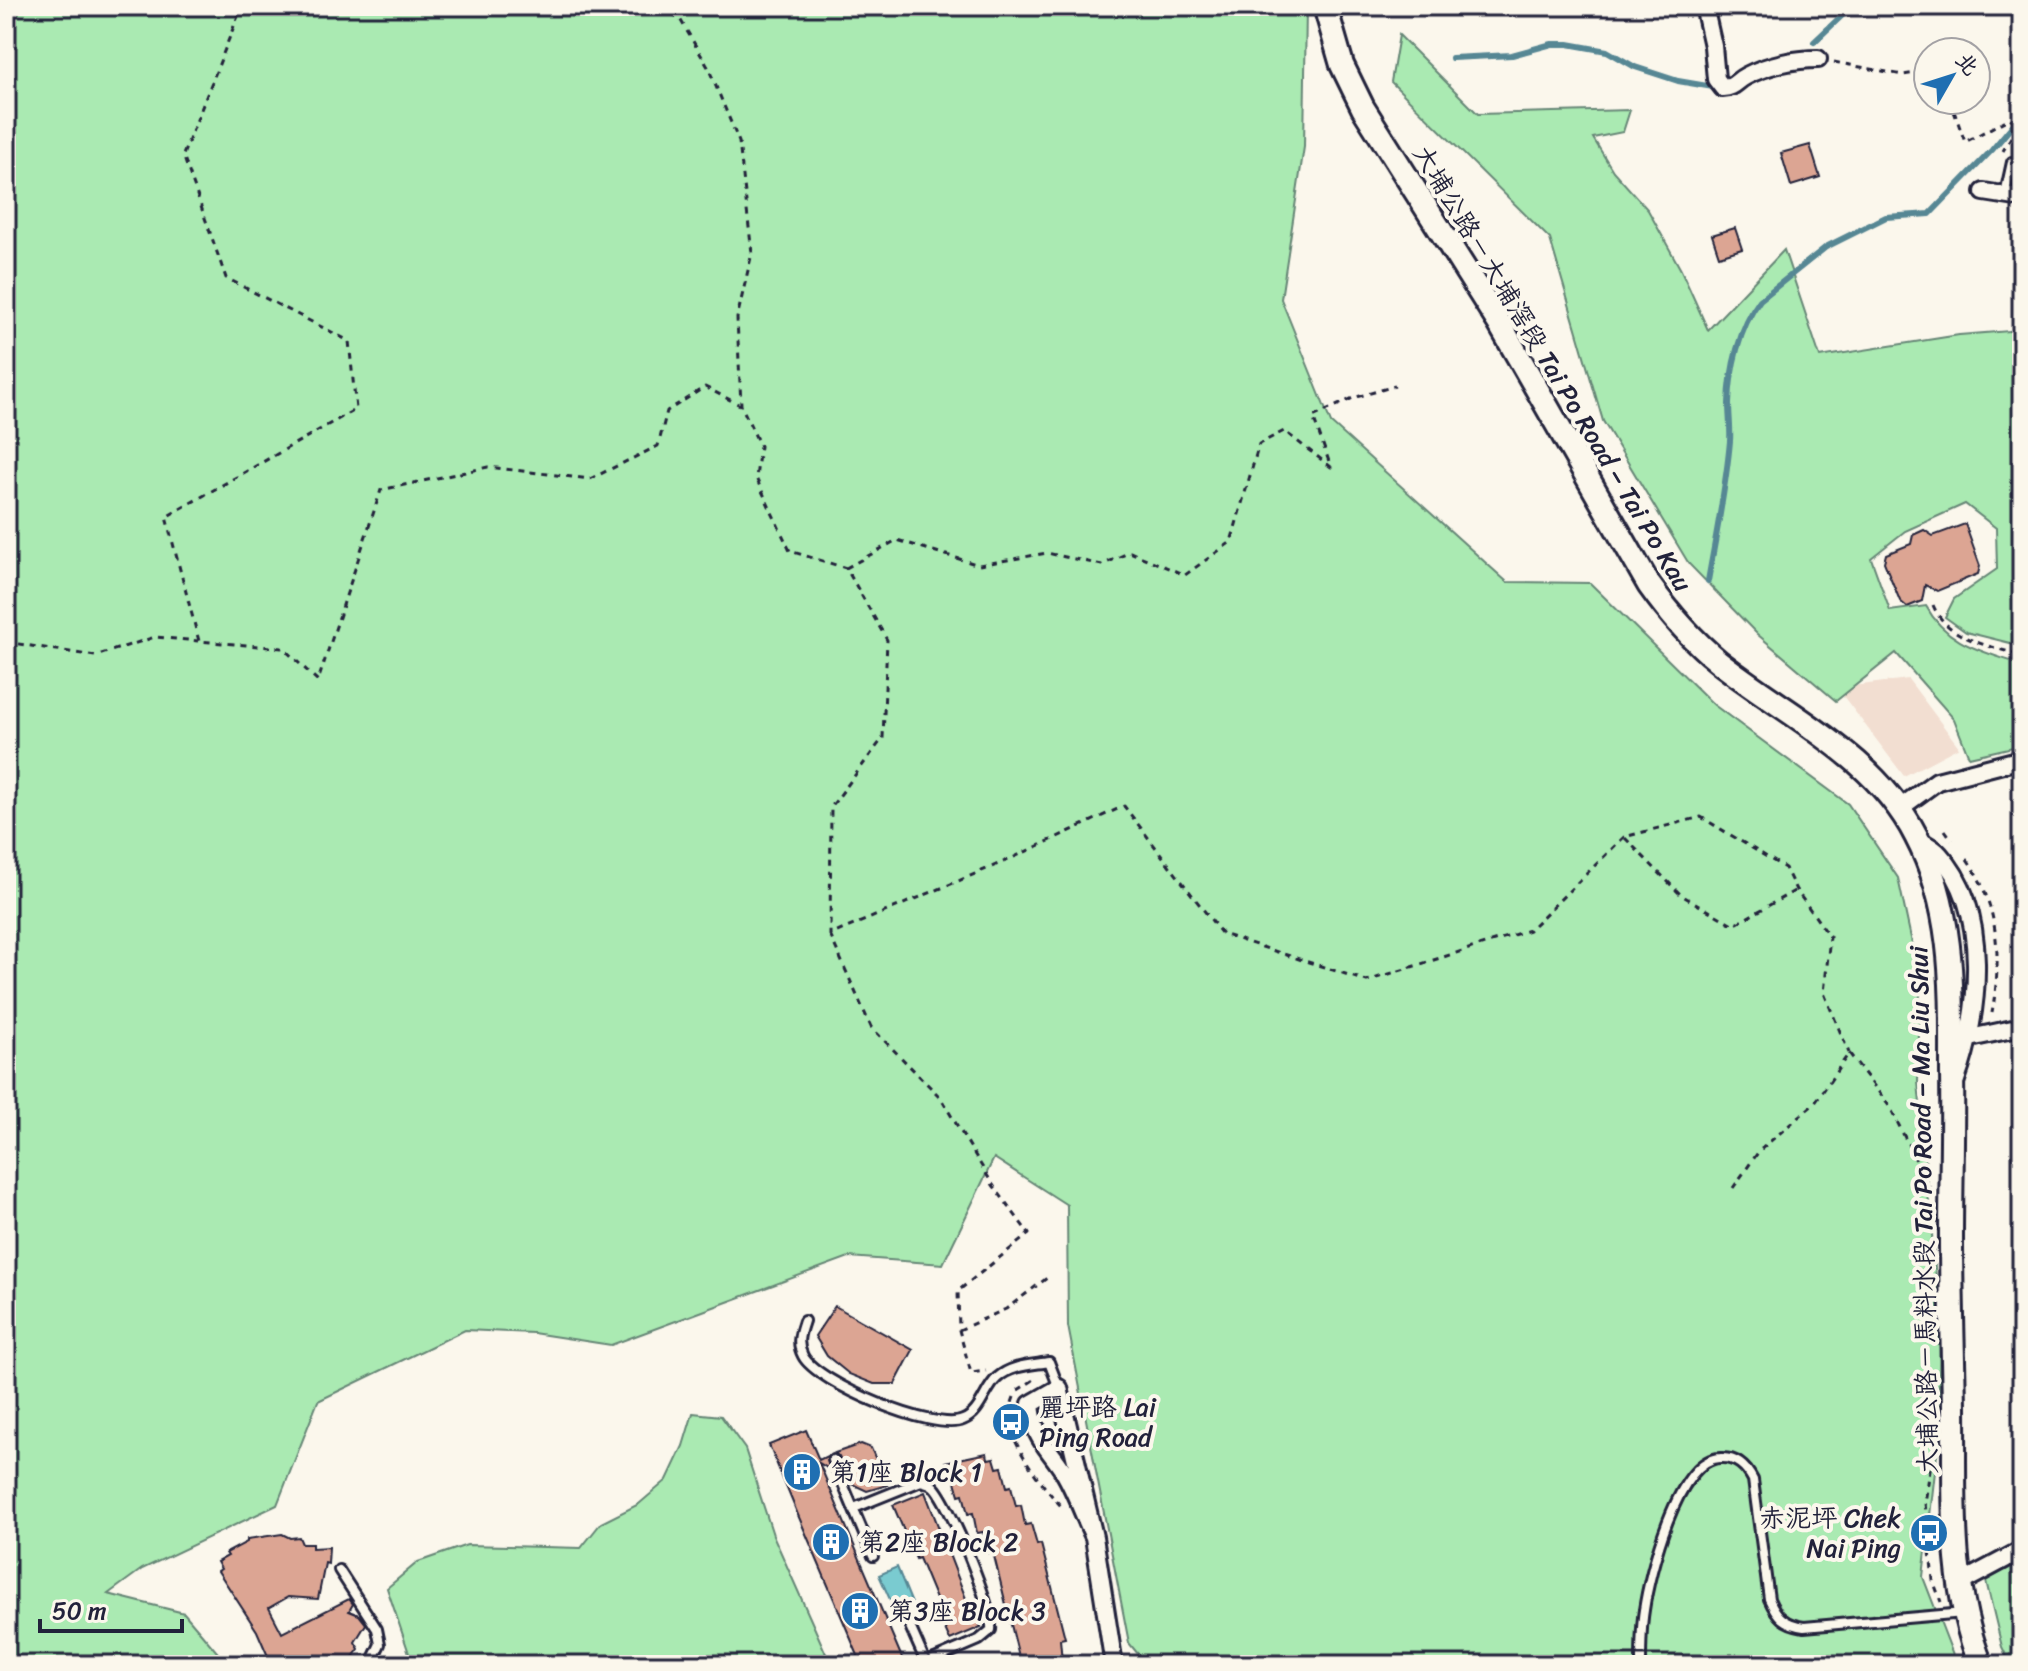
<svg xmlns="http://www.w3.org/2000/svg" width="2028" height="1671" font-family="Sriracha,'LXGW WenKai TC',sans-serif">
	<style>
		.built { fill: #f2ded1 }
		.green { fill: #aaeab2; stroke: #668676; stroke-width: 2 }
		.water { fill: #7acbd0; stroke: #578794; stroke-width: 2 }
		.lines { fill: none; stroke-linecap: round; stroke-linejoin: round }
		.stream { stroke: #578794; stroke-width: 6 }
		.building { fill: #dca593; stroke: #22223b; stroke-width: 2 }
		.service-casing { stroke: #22223b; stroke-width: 14 }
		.minor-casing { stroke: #22223b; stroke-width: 22 }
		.secondary-casing { stroke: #22223b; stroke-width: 28 }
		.path { stroke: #22223b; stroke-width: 3; stroke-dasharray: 6 6; stroke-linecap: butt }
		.service { stroke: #fbf7ec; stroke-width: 8 }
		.minor { stroke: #fbf7ec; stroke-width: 16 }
		.secondary { stroke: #fbf7ec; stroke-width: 22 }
		.labels { text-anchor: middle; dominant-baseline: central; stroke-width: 8; stroke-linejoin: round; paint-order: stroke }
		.street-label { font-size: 26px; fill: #22223b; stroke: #fbf7ec }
		.poi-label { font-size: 26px; fill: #22223b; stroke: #fbf7ec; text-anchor: start }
	</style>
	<rect width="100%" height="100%" fill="#fbf7ec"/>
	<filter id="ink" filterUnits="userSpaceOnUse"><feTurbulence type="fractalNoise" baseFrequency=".0125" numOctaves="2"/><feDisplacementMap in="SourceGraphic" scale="16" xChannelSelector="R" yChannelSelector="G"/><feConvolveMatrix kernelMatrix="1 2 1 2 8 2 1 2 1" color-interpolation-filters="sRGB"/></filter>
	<g filter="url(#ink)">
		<polygon class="built" points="1908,679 1959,747 1904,776 1837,688"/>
		<g class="green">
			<polygon points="6,6 1306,6 1304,147 1281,299 1331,423 1507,582 1590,583 1714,705 1848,804 1898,878 1920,980 1918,1082 1940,1322 1938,1445 1923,1577 1957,1665 1147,1665 1129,1643 1068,1326 1067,1205 994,1158 943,1264 849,1257 611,1345 533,1333 465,1330 318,1401 277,1505 142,1569 108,1594 184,1613 228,1665 6,1665"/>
			<path d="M1399,35L1478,114L1630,110L1623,132L1593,138L1613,171L1648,210L1681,270L1708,330L1784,250L1820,357L1959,335L2022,330V646L1966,632L1945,617L1954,599L1997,569L1996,528L1965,504L1905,531L1871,558L1890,611L1926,606C1947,645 1983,651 2022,665V745L1969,757L1954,719L1896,653L1836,701L1757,634L1689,564L1603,421L1550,239L1391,82Z"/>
			<polygon points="693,1413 721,1416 745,1449 773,1535 831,1665 413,1665 387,1588 418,1562 467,1545 581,1548 601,1523 639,1504 667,1480 683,1446"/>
			<polygon points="2022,1560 2022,1665 2011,1665 2002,1647 1986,1581"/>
		</g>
		<polygon class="water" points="897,1567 913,1606 896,1613 879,1575"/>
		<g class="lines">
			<g class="stream">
				<polyline points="1860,6 1906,12 1920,6"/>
				<polyline points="1814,42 1852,6"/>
				<polyline points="1452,58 1512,55 1552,44 1568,44 1607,51 1635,67 1678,81 1719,88"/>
				<path d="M1708,581C1716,535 1726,488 1730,441C1731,429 1729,416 1729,404C1730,369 1739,328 1760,300L1826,247L1886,217L1930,214L1992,150L2022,114"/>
			</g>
		</g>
		<g class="building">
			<polygon points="1810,145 1820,177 1791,186 1781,153"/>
			<polygon points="1735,228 1742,249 1719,256 1712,235"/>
			<polygon points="1965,524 1980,566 1978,574 1937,591 1925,585 1922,601 1907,607 1900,601 1884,562 1886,554 1911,544 1913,535 1924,530 1933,536"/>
			<polygon points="835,1306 913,1350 895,1384 874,1384 849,1374 827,1356 815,1336"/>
			<polygon points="806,1430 819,1460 827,1456 829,1469 819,1463 905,1665 862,1665 798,1515 769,1445"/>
			<polygon points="861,1444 871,1448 887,1485 867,1491 850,1483 839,1457 835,1453"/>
			<polygon points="987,1453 988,1459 994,1458 997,1468 1002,1467 1007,1487 1011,1486 1016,1506 1021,1505 1025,1525 1031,1524 1037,1545 1041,1544 1065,1638 1060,1639 1062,1661 1057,1662 1058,1665 1021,1665 993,1552 988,1553 983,1532 977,1533 973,1513 968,1514 963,1494 959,1495 954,1478 950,1479 945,1462"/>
			<polygon points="925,1492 970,1609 973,1608 981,1627 950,1640 938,1613 941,1611 919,1558 916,1559 893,1505"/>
			<polygon points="282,1534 290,1538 299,1537 302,1544 312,1544 312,1548 329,1547 328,1564 325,1563 318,1599 288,1597 269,1608 282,1633 349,1599 353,1604 349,1611 359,1615 366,1624 355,1642 359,1649 353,1657 351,1665 278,1665 274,1658 271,1660 267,1654 257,1631 218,1571 221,1569 217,1562 228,1556 226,1553 247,1542 247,1539"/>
		</g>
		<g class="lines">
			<defs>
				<g id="service">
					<polyline points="2005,194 2012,162"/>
					<path d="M804,1321C800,1333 796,1343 803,1356C817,1383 935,1433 963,1420C981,1413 984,1390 997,1378C1011,1365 1032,1365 1049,1362L1059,1388"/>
					<polyline points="833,1460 873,1556"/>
					<path d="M854,1508L921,1481C926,1483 929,1483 933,1486C948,1499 994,1610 991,1630L979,1640L930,1661L927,1665"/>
					<polyline points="339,1570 377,1629 380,1644 370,1665"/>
					<polyline points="908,1622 927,1665"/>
					<path d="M1641,1665C1641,1646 1641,1628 1644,1610C1649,1575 1677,1459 1720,1458C1736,1457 1746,1466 1753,1480L1769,1599C1777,1617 1784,1624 1804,1627L1964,1613"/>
				</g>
				<g id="minor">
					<path d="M1704,6L1713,46L1716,79L1723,88C1734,88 1736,81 1746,76C1767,65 1795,59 1818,59"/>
					<polyline points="1984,192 2022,198"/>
					<polyline points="1900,808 1937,781 2022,759"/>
					<path d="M1919,840C1925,844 1934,848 1939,854C1991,910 1980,1014 1956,1080"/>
					<polyline points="1970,1038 2022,1027"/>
					<path d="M1094,1537C1084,1516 1076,1492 1064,1472C1047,1445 1034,1440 1031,1404L1059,1388L1094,1537L1114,1665"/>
					<polyline points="1960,1583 2022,1550"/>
				</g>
				<path id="secondary" d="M1325,6L1342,65L1363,108L1499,323L1649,585C1669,613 1691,639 1718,661C1787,716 1874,754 1916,836C1955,910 1952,992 1952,1073C1953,1128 1951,1182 1951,1237C1951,1294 1953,1350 1954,1407C1955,1493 1948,1584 1981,1665"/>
			</defs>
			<use href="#service" class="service-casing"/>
			<use href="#minor" class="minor-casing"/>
			<use href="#secondary" class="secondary-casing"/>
			<g class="path">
				<polyline points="246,6 240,11 183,155 226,278 349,341 356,409 166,517 199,641 283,648 318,681 381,490 488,467 590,479 658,446 667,411 705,387 740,405"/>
				<polyline points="662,6 680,19 708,67 739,142 752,253 737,318 741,405 760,446 756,478 790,551 846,568 887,640 883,738 831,807 830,935 1008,860 1124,806 1222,934 1367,981 1529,930 1624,837 1701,817 1785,868 1796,890 1830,937 1824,993 1849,1053"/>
				<polyline points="1834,62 1903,75 1928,71"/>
				<polyline points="1950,100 1965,142 2010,118 2018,125 2003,151"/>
				<polyline points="846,568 897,540 979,565 1047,553 1102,565 1130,552 1185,575 1231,542 1259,444 1284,431 1331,467 1313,417 1353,398 1395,386"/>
				<path d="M1933,605C1947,640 1989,645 2022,656"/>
				<polyline points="6,642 95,656 155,637 198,641"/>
				<polyline points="1945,830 1952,840"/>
				<polyline points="1625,838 1681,895 1734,925 1796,890"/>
				<path d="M1967,859C1999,905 2002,958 1992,1013"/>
				<polyline points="830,935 871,1027 940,1097 993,1185 1029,1234 958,1291 959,1330 971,1373 986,1371"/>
				<polyline points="1733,1188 1759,1151 1815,1103 1849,1053 1890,1107 1930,1189"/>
				<polyline points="959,1330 1006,1309 1051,1275"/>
				<polyline points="1018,1390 1035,1379"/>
				<path d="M1014,1397L1006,1420C1019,1453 1037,1480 1061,1506"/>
				<polyline points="1932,1456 1925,1503 1933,1580 1941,1602"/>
			</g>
			<use href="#service" class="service"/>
			<use href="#minor" class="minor"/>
			<use href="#secondary" class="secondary"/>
		</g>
	</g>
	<defs>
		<symbol id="bus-disc" viewBox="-11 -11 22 22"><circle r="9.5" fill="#1f6fb2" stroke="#fbf7ec"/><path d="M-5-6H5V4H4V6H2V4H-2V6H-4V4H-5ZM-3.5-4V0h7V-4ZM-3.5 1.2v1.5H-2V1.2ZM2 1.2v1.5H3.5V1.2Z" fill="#fff"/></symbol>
		<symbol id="building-disc" viewBox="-11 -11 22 22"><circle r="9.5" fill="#1f6fb2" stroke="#fbf7ec"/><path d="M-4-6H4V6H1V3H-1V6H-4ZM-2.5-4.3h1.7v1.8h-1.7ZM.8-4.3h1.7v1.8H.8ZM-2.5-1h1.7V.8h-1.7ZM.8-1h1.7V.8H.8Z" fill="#fff"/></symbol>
	</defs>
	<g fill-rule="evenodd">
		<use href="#bus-disc" x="989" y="1400" width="44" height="44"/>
		<use href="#building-disc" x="780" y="1450" width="44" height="44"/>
		<use href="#bus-disc" x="1907" y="1511" width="44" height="44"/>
		<use href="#building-disc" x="809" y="1520" width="44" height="44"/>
		<use href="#building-disc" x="838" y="1589" width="44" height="44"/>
	</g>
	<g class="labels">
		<g class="street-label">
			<text transform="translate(1553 368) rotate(59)">大埔公路－大埔滘段 Tai Po Road – Tai Po Kau</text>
			<text transform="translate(1923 1210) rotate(-91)">大埔公路－馬料水段 Tai Po Road – Ma Liu Shui</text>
		</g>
		<g class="poi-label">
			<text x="1039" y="1407">麗坪路 Lai<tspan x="1039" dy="30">Ping Road</tspan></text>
			<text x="830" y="1472">第1座 Block 1</text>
			<text x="1901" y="1518" text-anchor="end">赤泥坪 Chek<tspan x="1901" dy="30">Nai Ping</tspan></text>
			<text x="859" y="1542">第2座 Block 2</text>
			<text x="888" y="1611">第3座 Block 3</text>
		</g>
	</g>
	<rect width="2028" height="1671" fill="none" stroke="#fbf7ec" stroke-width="32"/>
	<rect x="16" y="16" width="1996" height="1639" fill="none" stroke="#22223b" stroke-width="3" filter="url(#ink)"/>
	<g transform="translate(1952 76) rotate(51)"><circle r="38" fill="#fbf7ec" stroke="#a4a2a5" stroke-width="2"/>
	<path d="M0-6L14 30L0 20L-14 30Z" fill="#1f6fb2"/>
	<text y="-12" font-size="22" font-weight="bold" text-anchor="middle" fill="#22223b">北</text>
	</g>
	<path d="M40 1619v12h142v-12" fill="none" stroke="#22223b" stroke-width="4"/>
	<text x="52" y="1619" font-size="24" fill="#22223b" stroke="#fbf7ec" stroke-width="6" paint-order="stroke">50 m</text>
</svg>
